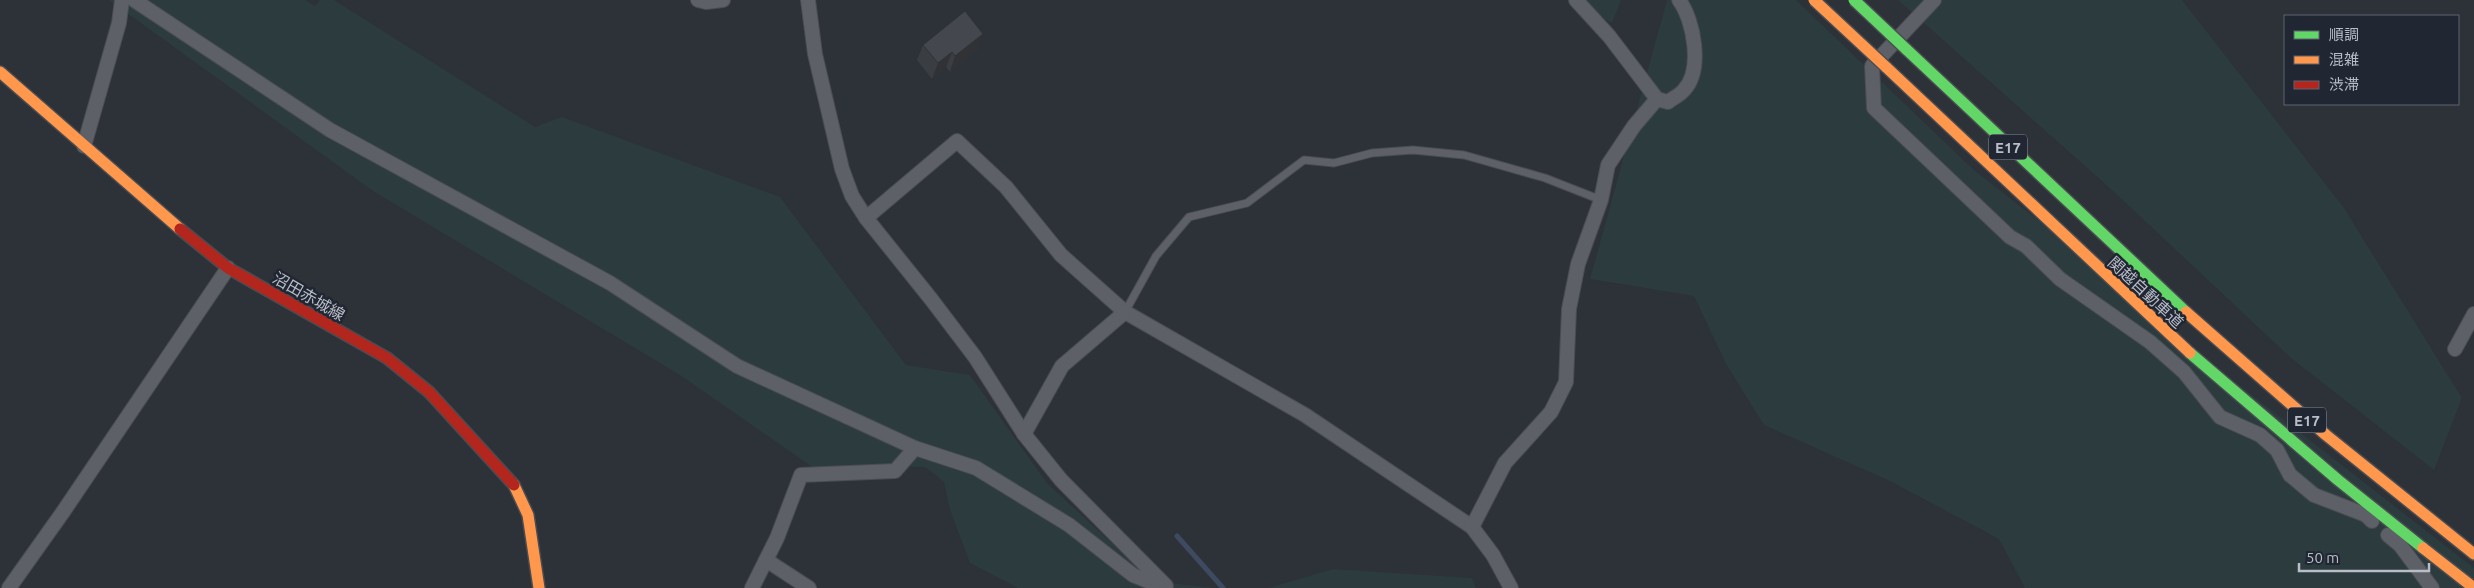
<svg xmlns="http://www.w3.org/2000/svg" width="2474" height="588" font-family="Ubuntu,'Noto Sans JP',sans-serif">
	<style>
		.green { fill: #2b3b3e }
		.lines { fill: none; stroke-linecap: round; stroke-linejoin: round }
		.stream { stroke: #3e4a60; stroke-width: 5 }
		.lane-casing { stroke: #494c51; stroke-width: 9 }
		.street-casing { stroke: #494c51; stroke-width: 16 }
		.fast-casing { stroke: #494c51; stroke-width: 14 }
		.slow-casing { stroke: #494c51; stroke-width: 14 }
		.jam-casing { stroke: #494c51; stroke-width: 14 }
		.lane { stroke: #5d6066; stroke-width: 7 }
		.street { stroke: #5d6066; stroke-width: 14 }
		.fast { stroke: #63d668; stroke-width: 11 }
		.slow { stroke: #ff974d; stroke-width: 11 }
		.jam { stroke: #b3261e; stroke-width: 11 }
		.fast-bridge-casing { stroke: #4a4d53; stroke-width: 14; stroke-linecap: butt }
		.slow-bridge-casing { stroke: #4a4d53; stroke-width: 14; stroke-linecap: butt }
		.fast-bridge { stroke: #63d668; stroke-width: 11 }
		.slow-bridge { stroke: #ff974d; stroke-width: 11 }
		.wall { fill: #3a3d42 }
		.shaded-wall { fill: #303236 }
		.building { fill: #44474d; stroke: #303236 }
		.labels { text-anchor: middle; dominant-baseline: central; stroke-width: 5; stroke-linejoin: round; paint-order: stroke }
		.shield { fill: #212732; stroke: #8b909b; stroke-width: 1 }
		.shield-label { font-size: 15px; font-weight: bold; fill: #b8bdc8 }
		.street-label { font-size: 16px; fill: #b8bdc8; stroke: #212732 }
	</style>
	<rect width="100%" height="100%" fill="#2d3138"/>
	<g class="green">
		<polygon points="109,0 305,0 315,6 320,0 334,0 535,127 562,117 780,197 906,365 970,375 1047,483 1153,581 1215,588 1018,588 970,563 950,510 944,482 925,467 873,466 825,476 680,375 373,191"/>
		<polygon points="1569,0 1621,0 1612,23"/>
		<polygon points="1667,0 1796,0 1974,170 2090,261 2139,307 2474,568 2474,588 2025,588 1999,539 1890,481 1764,425 1726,364 1694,296 1590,279"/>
		<polygon points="1898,0 2182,0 2344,208 2462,398 2434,470 2291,358 2112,190"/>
		<polygon points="1333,569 1472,578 1476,588 1268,588"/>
	</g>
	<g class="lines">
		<polyline class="stream" points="1177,536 1223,588"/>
		<defs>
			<polyline id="lane" points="1125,312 1156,256 1189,217 1247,203 1304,160 1334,163 1372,153 1413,150 1464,155 1545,178 1601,200"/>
			<g id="street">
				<polyline points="134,0 330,130 610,283 737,366 915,448 976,468 1069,525 1133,575 1165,588"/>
				<polyline points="698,0 706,2 723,0"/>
				<polyline points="808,0 815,54 842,169 852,196 866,218 931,299 975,357 1024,434 1061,480 1166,586"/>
				<path d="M1576,0L1609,36L1657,99L1668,102C1673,98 1680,95 1684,90C1703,70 1694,20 1679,0"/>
				<polyline points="1934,0 1872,66 1874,108 2010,237 2026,246 2060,279 2150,342 2184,372 2220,417 2260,435 2277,450 2290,475 2314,495 2366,515 2372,521"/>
				<polyline points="84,146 119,23 122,0"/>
				<polyline points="866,218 957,141 1006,187 1061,255 1125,312 1305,415 1472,527 1493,555 1511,588"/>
				<polyline points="2455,349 2474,314"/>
				<polyline points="1024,434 1062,366 1125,312"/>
				<polyline points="1472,527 1505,463 1551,412 1566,382 1569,309 1578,264 1601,200 1608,165 1634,126 1657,99"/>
				<polyline points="2388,535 2400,545 2432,588"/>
				<polyline points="766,560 809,588"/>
				<polyline points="9,588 63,512 228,268"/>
				<polyline points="752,588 777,538 801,475 895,471 915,448"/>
			</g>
			<g id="fast">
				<polyline points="1906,49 2186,312"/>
				<polyline points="2190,353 2338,480 2423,548"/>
			</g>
			<g id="slow">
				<polyline points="1886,67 2190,353"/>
				<polyline points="0,72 180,229"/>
				<polyline points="2186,312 2326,435 2474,554"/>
				<polyline points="514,485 528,515 539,588"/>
				<polyline points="2423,548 2474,588"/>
			</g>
			<polyline id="jam" points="180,229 228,268 387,358 429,392 514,485"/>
		</defs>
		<use href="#lane" class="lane-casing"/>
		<use href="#street" class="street-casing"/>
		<use href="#fast" class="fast-casing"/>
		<use href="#slow" class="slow-casing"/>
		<use href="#jam" class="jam-casing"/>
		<use href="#lane" class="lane"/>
		<use href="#street" class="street"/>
		<use href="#fast" class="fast"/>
		<use href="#slow" class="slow"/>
		<use href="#jam" class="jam"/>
		<defs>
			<polyline id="fast-bridge" points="1854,0 1906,49"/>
			<polyline id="slow-bridge" points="1814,0 1886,67"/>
		</defs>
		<use href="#fast-bridge" class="fast-bridge-casing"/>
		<use href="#slow-bridge" class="slow-bridge-casing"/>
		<use href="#fast-bridge" class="fast-bridge"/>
		<use href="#slow-bridge" class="slow-bridge"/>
	</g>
	<polygon class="wall" points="923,45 978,49 950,72 946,67 932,79 917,60"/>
	<g class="shaded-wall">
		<polygon points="983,34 978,49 950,72 955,56"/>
		<polygon points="952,52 946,67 932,79 938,63"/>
	</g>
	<polygon class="building" points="965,11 983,34 955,56 952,52 938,63 923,45"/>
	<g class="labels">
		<g class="shield">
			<rect x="1989" y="134.5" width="38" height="25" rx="4"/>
			<rect x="2288" y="407.5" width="38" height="25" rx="4"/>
		</g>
		<g class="shield-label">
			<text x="2008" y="147">E17</text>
			<text x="2307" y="420">E17</text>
		</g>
		<g class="street-label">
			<text transform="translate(2146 292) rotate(43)">関越自動車道</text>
			<text transform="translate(309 296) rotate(30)">沼田赤城線</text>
		</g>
	</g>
	<rect x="2284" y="15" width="175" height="90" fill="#212732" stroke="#5d636e"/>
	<rect x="2294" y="31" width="25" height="8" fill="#63d668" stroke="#5d636e"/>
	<text x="2329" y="40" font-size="15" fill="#b8bdc8">順調</text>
	<rect x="2294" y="56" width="25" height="8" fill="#ff974d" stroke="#5d636e"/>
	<text x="2329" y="65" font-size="15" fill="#b8bdc8">混雑</text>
	<rect x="2294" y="81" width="25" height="8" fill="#b3261e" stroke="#5d636e"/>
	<text x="2329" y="90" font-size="15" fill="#b8bdc8">渋滞</text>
	<path d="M2299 563v8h130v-8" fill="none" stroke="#b8bdc8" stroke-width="2.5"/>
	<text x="2306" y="563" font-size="15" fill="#b8bdc8" stroke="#212732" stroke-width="4" paint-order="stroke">50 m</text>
</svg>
